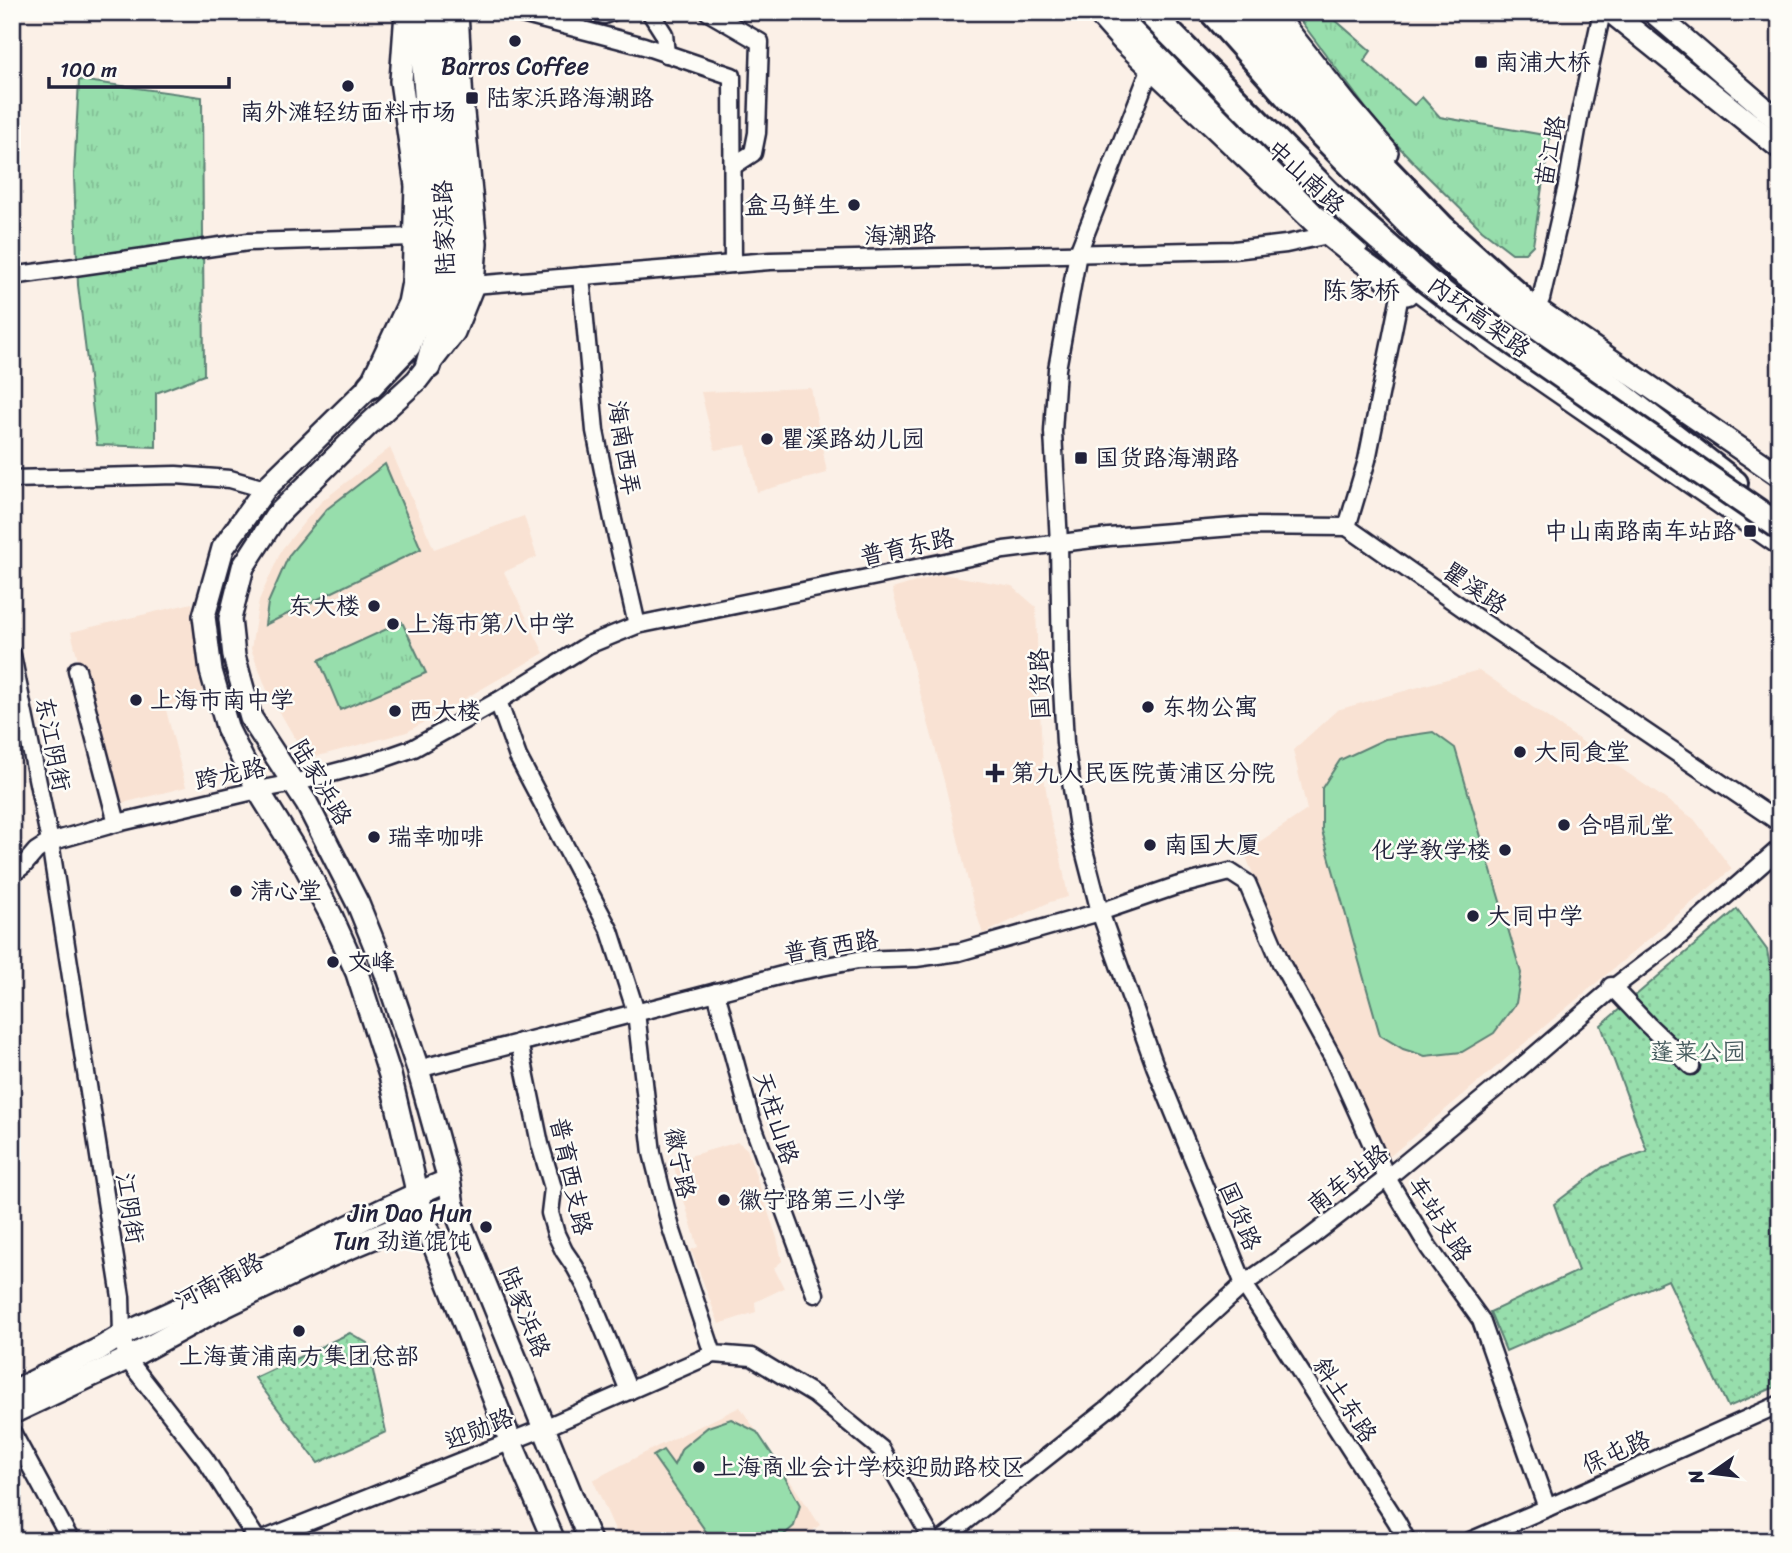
<svg xmlns="http://www.w3.org/2000/svg" width="1792" height="1553" font-family="Sriracha,'LXGW WenKai TC',sans-serif">
	<style>
		.built { fill: #f9e2d3 }
		.grass { fill: url(#grass-tufts); stroke: #5c8074; stroke-width: 2 }
		.park { fill: url(#park-dots); stroke: #5c8074; stroke-width: 2 }
		.pitch { fill: #97deac; stroke: #5c8074; stroke-width: 2 }
		.lines { fill: none; stroke-linecap: round; stroke-linejoin: round }
		.minor-casing { stroke: #22223b; stroke-width: 21 }
		.major-casing { stroke: #22223b; stroke-width: 26 }
		.highway-casing { stroke: #22223b; stroke-width: 30 }
		.minor { stroke: #fdfcf7; stroke-width: 16 }
		.major { stroke: #fdfcf7; stroke-width: 21 }
		.highway { stroke: #fdfcf7; stroke-width: 24 }
		.highway-bridge-casing { stroke: #22223b; stroke-width: 30; stroke-linecap: butt }
		.highway-bridge { stroke: #fdfcf7; stroke-width: 24 }
		.poi-dot { fill: #22223b; stroke: #fdfcf7; stroke-width: 2.5 }
		.labels { text-anchor: middle; dominant-baseline: central; stroke-width: 5; stroke-linejoin: round; paint-order: stroke }
		.poi-label { font-size: 24px; fill: #22223b; stroke: #fdfcf7; text-anchor: start }
		.street-label { font-size: 24px; fill: #22223b; stroke: #fdfcf7 }
		.park-label { font-size: 24px; fill: #455a5d; stroke: #fdfcf7 }
		.neighbourhood-label { font-size: 26px; fill: #22223b; stroke: #fdfcf7 }
	</style>
	<defs>
		<pattern id="grass-tufts" width="24" height="20" patternUnits="userSpaceOnUse" patternTransform="scale(1.75)"><rect width="24" height="20" fill="#97deac"/><path d="M3 7l-1-3M5 7V3M7 7l1-3M15 17l-1-3M17 17v-4M19 17l1-3" fill="none" stroke="#82be95"/></pattern>
		<pattern id="park-dots" width="8" height="8" patternUnits="userSpaceOnUse" patternTransform="scale(1.75)"><rect width="8" height="8" fill="#97deac"/><path d="M2 2h.1M6 6h.1" fill="none" stroke="#82be95" stroke-width="1.8" stroke-linecap="round"/></pattern>
	</defs>
	<rect width="100%" height="100%" fill="#fbf0e7"/>
	<filter id="ink" filterUnits="userSpaceOnUse"><feTurbulence type="fractalNoise" baseFrequency=".0143" numOctaves="2"/><feDisplacementMap in="SourceGraphic" scale="14" xChannelSelector="R" yChannelSelector="G"/><feConvolveMatrix kernelMatrix="1 2 1 2 8 2 1 2 1" color-interpolation-filters="sRGB"/></filter>
	<g filter="url(#ink)">
		<g class="built">
			<polygon points="811,388 827,473 757,492 746,445 715,450 701,392"/>
			<polygon points="390,448 434,549 524,516 537,557 504,572 544,653 407,732 307,759 267,690 251,649 259,600 282,549 321,502"/>
			<polygon points="942,574 1012,586 1036,607 1038,670 1043,770 1051,822 1060,853 1068,897 1050,902 983,934 974,906 944,781 892,589"/>
			<polygon points="192,603 203,694 165,706 186,787 115,805 71,632"/>
			<polygon points="1479,670 1694,819 1732,869 1389,1157 1341,1054 1289,962 1244,852 1307,810 1293,750 1337,710"/>
			<polygon points="738,1142 747,1149 777,1238 782,1261 774,1268 784,1288 755,1302 756,1312 719,1324 691,1250 698,1247 672,1161"/>
			<polygon points="740,1407 820,1525 798,1541 620,1541 593,1480 658,1446"/>
		</g>
		<g class="grass">
			<polygon points="1294,12 1326,12 1371,51 1364,61 1414,105 1422,97 1440,117 1550,136 1533,245 1525,253 1512,253 1482,230 1423,172 1380,127"/>
			<polygon points="79,80 202,97 204,375 156,393 156,447 97,445 78,285 74,175"/>
			<polygon points="402,622 426,673 340,710 319,660"/>
		</g>
		<g class="park">
			<polygon points="1737,909 1767,950 1775,994 1780,998 1780,1244 1775,1246 1780,1259 1780,1385 1728,1407 1668,1280 1506,1351 1490,1312 1578,1271 1554,1204 1603,1167 1647,1151 1601,1025"/>
			<polygon points="350,1333 367,1343 386,1432 318,1463 255,1378"/>
		</g>
		<g class="pitch">
			<polygon points="385,464 421,549 265,625 268,603 289,555 327,509"/>
			<polygon points="1433,732 1455,748 1521,973 1516,1003 1494,1033 1462,1052 1425,1056 1403,1049 1380,1035 1322,831 1322,788 1340,760 1385,739"/>
			<polygon points="731,1419 757,1432 775,1459 800,1505 794,1526 777,1541 712,1540 653,1456 663,1450 674,1465 682,1448 708,1427"/>
		</g>
		<g class="lines">
			<defs>
				<g id="minor">
					<polyline points="514,12 644,46 732,76 733,264"/>
					<polyline points="592,12 604,15 612,12"/>
					<polyline points="650,12 664,34 666,54"/>
					<polyline points="708,12 760,42 757,133 753,153 733,166"/>
					<polyline points="1151,67 1078,253 1057,369 1053,432 1059,543 1061,668 1065,743 1078,827 1100,912 1155,1066 1244,1284 1397,1522 1407,1541"/>
					<polyline points="12,276 248,242 414,237"/>
					<polyline points="581,276 595,431 613,520 637,625"/>
					<polyline points="473,285 770,261 1234,250 1286,244 1328,235"/>
					<polyline points="1541,299 1567,186 1580,113 1602,12"/>
					<polyline points="12,479 176,475 230,479 265,489"/>
					<polyline points="1347,527 1477,618 1780,823"/>
					<polyline points="1347,527 1367,460 1401,290"/>
					<polyline points="12,655 50,842 121,1297 122,1335 127,1359 205,1459 258,1541"/>
					<polyline points="77,670 117,823"/>
					<polyline points="498,701 518,757 610,931 636,1012 652,1153 671,1228 713,1354 752,1357 815,1395 881,1449 933,1541"/>
					<polyline points="12,874 24,865 36,851 50,842 117,823 258,790 294,783 374,762 414,748 498,701 588,645 637,625 1004,550 1109,537 1245,526 1347,527"/>
					<polyline points="1611,986 1648,1025 1691,1066"/>
					<polyline points="716,992 751,1120 815,1294"/>
					<polyline points="519,1042 540,1144 553,1188 550,1213 556,1234 564,1251 575,1267 586,1287 629,1391"/>
					<polyline points="418,1069 790,973 858,960 916,958 959,952 1100,912 1176,886 1230,872 1247,883 1281,963 1333,1058 1387,1178 1429,1248 1481,1320 1547,1508"/>
					<polyline points="12,1432 71,1541"/>
					<polyline points="260,1541 544,1428 713,1354"/>
					<polyline points="941,1541 1110,1407 1244,1284 1308,1239 1387,1178 1506,1080 1613,988 1673,942 1780,848"/>
					<polyline points="1470,1541 1547,1508 1780,1404"/>
				</g>
				<g id="major">
					<polyline points="406,12 401,81 416,186 413,282 409,303 370,386 265,489 223,548 204,616 211,671 228,730 258,790 305,866 331,915 357,973 390,1075 423,1217 510,1440 554,1541"/>
					<polyline points="457,12 462,102 476,243 473,285 454,332 417,380 368,425 276,516 243,567 230,619 234,656 251,718 307,804 358,904 385,971 418,1069 449,1180 453,1205 590,1541"/>
					<polyline points="1097,12 1123,41 1328,235 1353,255 1407,294"/>
					<polyline points="1230,12 1360,157"/>
					<polyline points="1273,12 1347,105 1387,152"/>
					<polyline points="1611,12 1780,148"/>
					<polyline points="1653,12 1780,122"/>
					<polyline points="1395,268 1421,292 1487,342 1780,544"/>
					<polyline points="1506,288 1780,476"/>
					<path d="M12,1392L99,1349L122,1335C171,1312 220,1290 269,1266C329,1237 387,1205 449,1180"/>
					<polyline points="12,1413 127,1359 213,1312 330,1256 453,1205"/>
				</g>
				<g id="highway">
					<polyline points="1120,12 1216,104 1356,243"/>
					<polyline points="1212,12 1320,133 1420,235 1453,264 1735,483"/>
					<polyline points="1248,12 1384,167 1443,228 1519,296"/>
					<polyline points="428,366 455,267 456,208 449,132 441,12"/>
					<polyline points="370,386 408,346 424,301 435,254 435,195 424,62 424,12"/>
				</g>
			</defs>
			<use href="#minor" class="minor-casing"/>
			<use href="#major" class="major-casing"/>
			<use href="#highway" class="highway-casing"/>
			<use href="#minor" class="minor"/>
			<use href="#major" class="major"/>
			<use href="#highway" class="highway"/>
			<defs>
				<polyline id="highway-bridge" points="1149,12 1331,196 1427,281 1449,298 1780,527"/>
			</defs>
			<use href="#highway-bridge" class="highway-bridge-casing"/>
			<use href="#highway-bridge" class="highway-bridge"/>
		</g>
	</g>
	<g class="poi-dot">
		<circle cx="515" cy="41" r="7"/>
		<rect x="1474" y="55" width="14" height="14" rx="3.5"/>
		<circle cx="348" cy="86" r="7"/>
		<rect x="465" y="91" width="14" height="14" rx="3.5"/>
		<circle cx="854" cy="205" r="7"/>
		<circle cx="767" cy="439" r="7"/>
		<rect x="1074" y="451" width="14" height="14" rx="3.5"/>
		<rect x="1743" y="524" width="14" height="14" rx="3.5"/>
		<circle cx="374" cy="606" r="7"/>
		<circle cx="393" cy="624" r="7"/>
		<circle cx="136" cy="700" r="7"/>
		<circle cx="1148" cy="707" r="7"/>
		<circle cx="395" cy="711" r="7"/>
		<circle cx="1520" cy="752" r="7"/>
		<path d="M991.5 762.5h7v7h7v7h-7v7h-7v-7h-7v-7h7z"/>
		<circle cx="1564" cy="825" r="7"/>
		<circle cx="374" cy="837" r="7"/>
		<circle cx="1150" cy="845" r="7"/>
		<circle cx="1505" cy="850" r="7"/>
		<circle cx="236" cy="891" r="7"/>
		<circle cx="1473" cy="916" r="7"/>
		<circle cx="333" cy="962" r="7"/>
		<circle cx="724" cy="1200" r="7"/>
		<circle cx="486" cy="1227" r="7"/>
		<circle cx="299" cy="1331" r="7"/>
		<circle cx="699" cy="1467" r="7"/>
	</g>
	<g class="labels">
		<g class="poi-label">
			<text x="1495" y="62">南浦大桥</text>
			<text x="515" y="66" text-anchor="middle">Barros Coffee</text>
			<text x="486" y="98">陆家浜路海潮路</text>
			<text x="348" y="112" text-anchor="middle">南外滩轻纺面料市场</text>
			<text x="840" y="205" text-anchor="end">盒马鲜生</text>
			<text x="781" y="439">瞿溪路幼儿园</text>
			<text x="1095" y="458">国货路海潮路</text>
			<text x="1736" y="531" text-anchor="end">中山南路南车站路</text>
			<text x="360" y="606" text-anchor="end">东大楼</text>
			<text x="407" y="624">上海市第八中学</text>
			<text x="150" y="700">上海市南中学</text>
			<text x="1162" y="707">东物公寓</text>
			<text x="409" y="711">西大楼</text>
			<text x="1534" y="752">大同食堂</text>
			<text x="1011" y="773">第九人民医院黄浦区分院</text>
			<text x="1578" y="825">合唱礼堂</text>
			<text x="388" y="837">瑞幸咖啡</text>
			<text x="1164" y="845">南国大厦</text>
			<text x="1491" y="850" text-anchor="end">化学教学楼</text>
			<text x="250" y="891">清心堂</text>
			<text x="1487" y="916">大同中学</text>
			<text x="347" y="962">文峰</text>
			<text x="738" y="1200">徽宁路第三小学</text>
			<text x="472" y="1213" text-anchor="end">Jin Dao Hun<tspan x="472" dy="28">Tun 劲道馄饨</tspan></text>
			<text x="299" y="1356" text-anchor="middle">上海黄浦南方集团总部</text>
			<text x="713" y="1467">上海商业会计学校迎勋路校区</text>
		</g>
		<g class="street-label">
			<text transform="translate(1550 151) rotate(-79)">苗江路</text>
			<text transform="translate(1306 177) rotate(43)">中山南路</text>
			<text transform="translate(444 228) rotate(-92)">陆家浜路</text>
			<text transform="translate(900 235) rotate(-2)">海潮路</text>
			<text transform="translate(1479 317) rotate(36)">内环高架路</text>
			<text transform="translate(624 448) rotate(81)">海南西弄</text>
			<text transform="translate(907 547) rotate(-12)">普育东路</text>
			<text transform="translate(1475 588) rotate(35)">瞿溪路</text>
			<text transform="translate(1040 684) rotate(-92)">国货路</text>
			<text transform="translate(53 744) rotate(79)">东江阴街</text>
			<text transform="translate(230 774) rotate(-12)">跨龙路</text>
			<text transform="translate(321 782) rotate(59)">陆家浜路</text>
			<text transform="translate(831 946) rotate(-9)">普育西路</text>
			<text transform="translate(776 1118) rotate(72)">天柱山路</text>
			<text transform="translate(680 1163) rotate(79)">徽宁路</text>
			<text transform="translate(571 1176) rotate(78)">普育西支路</text>
			<text transform="translate(1348 1179) rotate(-38)">南车站路</text>
			<text transform="translate(130 1208) rotate(81)">江阴街</text>
			<text transform="translate(1240 1216) rotate(67)">国货路</text>
			<text transform="translate(1440 1219) rotate(57)">车站支路</text>
			<text transform="translate(219 1281) rotate(-27)">河南南路</text>
			<text transform="translate(525 1312) rotate(68)">陆家浜路</text>
			<text transform="translate(1345 1400) rotate(57)">斜土东路</text>
			<text transform="translate(479 1429) rotate(-22)">迎勋路</text>
			<text transform="translate(1616 1452) rotate(-24)">保屯路</text>
		</g>
		<g class="park-label">
			<text x="1698" y="1052">蓬莱公园</text>
		</g>
		<g class="neighbourhood-label">
			<text x="1361" y="290">陈家桥</text>
		</g>
	</g>
	<rect width="1792" height="1553" fill="none" stroke="#fdfcf7" stroke-width="42"/>
	<rect x="21" y="21" width="1750" height="1511" fill="none" stroke="#22223b" stroke-width="2.5" filter="url(#ink)"/>
	<g transform="translate(1712 1473) rotate(256)" stroke="#fdfcf7" stroke-width="5" paint-order="stroke">
	<path d="M0-5L12 26L0 18L-12 26Z" fill="#22223b"/>
	<text y="-10" font-size="19" font-weight="bold" text-anchor="middle" fill="#22223b">N</text>
	</g>
	<path d="M49 77v10h180v-10" fill="none" stroke="#22223b" stroke-width="3.5"/>
	<text x="60" y="77" font-size="21" fill="#22223b" stroke="#fdfcf7" stroke-width="5" paint-order="stroke">100 m</text>
</svg>
